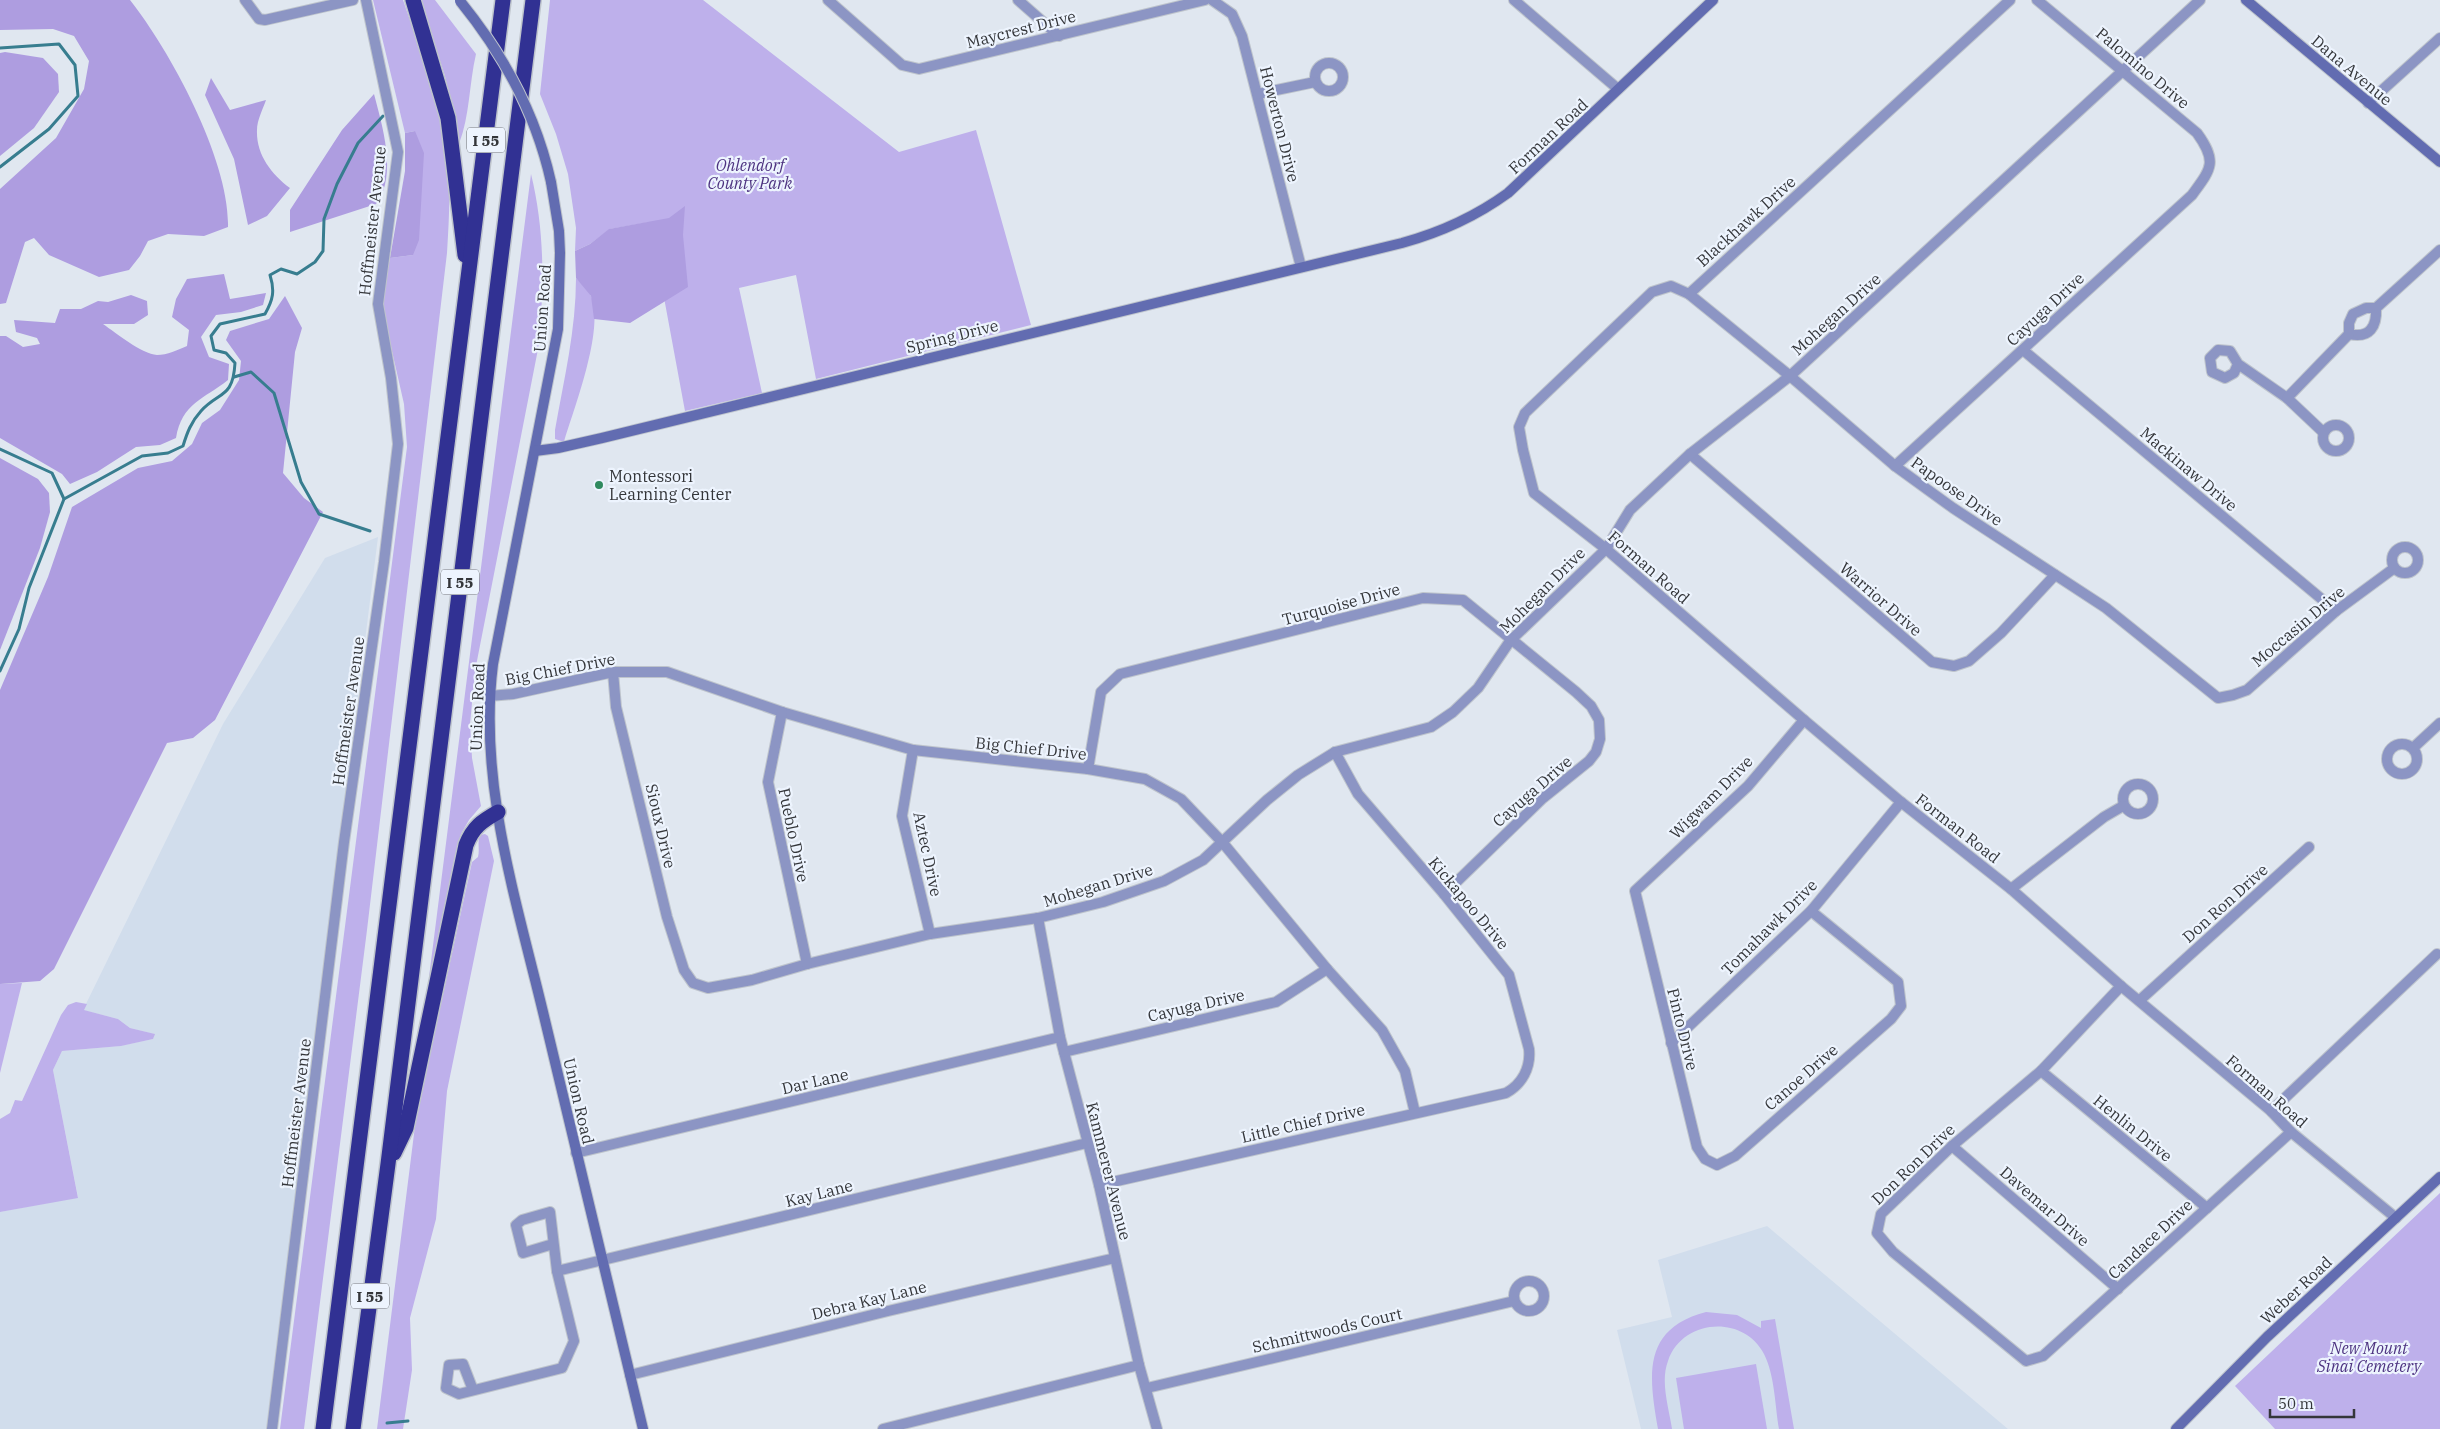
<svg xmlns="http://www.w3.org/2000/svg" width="2440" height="1429" font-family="'IBM Plex Serif',serif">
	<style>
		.built { fill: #d1ddec }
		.green { fill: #beb0eb }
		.forest { fill: #ae9de0 }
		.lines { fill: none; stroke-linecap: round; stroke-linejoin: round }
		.stream { stroke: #377d8f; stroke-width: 3 }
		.street-casing { stroke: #bec4cc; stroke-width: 12 }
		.secondary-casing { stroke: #bec4cc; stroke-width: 12 }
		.highway-casing { stroke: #bec4cc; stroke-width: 18 }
		.street { stroke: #8c95c4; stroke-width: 10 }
		.secondary { stroke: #626cb1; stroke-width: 10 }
		.highway { stroke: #313193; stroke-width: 15 }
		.secondary-bridge-casing { stroke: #bec4cc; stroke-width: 12; stroke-linecap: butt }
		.secondary-bridge { stroke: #626cb1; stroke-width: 10 }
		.poi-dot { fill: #308a5f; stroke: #edf4fe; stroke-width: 2 }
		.labels { text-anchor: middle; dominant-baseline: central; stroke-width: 4.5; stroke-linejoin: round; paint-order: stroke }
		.shield { fill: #edf4fe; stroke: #6c6f75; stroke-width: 1 }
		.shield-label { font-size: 15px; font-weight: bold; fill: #34363a }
		.street-label { font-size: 16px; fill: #34363a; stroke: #edf4fe }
		.park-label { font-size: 16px; font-style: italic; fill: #4d3381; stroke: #edf4fe }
		.poi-label { font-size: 16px; fill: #34363a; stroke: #edf4fe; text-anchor: start }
	</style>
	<rect width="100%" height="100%" fill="#e0e7f0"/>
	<g class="built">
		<polygon points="378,537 266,1429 0,1429 0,1212 78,1197 53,1070 62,1051 120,1046 153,1039 154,1034 130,1028 118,1019 83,1010 223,724 325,558"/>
		<polygon points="1767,1226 2008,1429 1641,1429 1617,1330 1672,1317 1658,1260"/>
	</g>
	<g class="green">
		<path d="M373,0H403C420,50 441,101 447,154C451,187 449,220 447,253L367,930L304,1429H280L407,447L404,404L384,316L383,291L390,258L413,255L415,131L405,133Z"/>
		<path d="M420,0H435L476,54C469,84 470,115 459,144L445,76Z"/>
		<polygon points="550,0 703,0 899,152 976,130 1031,325 816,379 796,275 739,288 762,393 685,411 650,222 610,229 590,244 575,251 576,228 568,174 556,134 540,94"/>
		<path d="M531,174C545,231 544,286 539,344L475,671L470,724L472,758L481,806L469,820L461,834L434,965L429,977Z"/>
		<path d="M576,278C581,283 588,290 591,296C605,329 574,408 564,442L555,439V430C564,379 576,330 576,278Z"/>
		<path d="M485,834L488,836L494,861L447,1091L436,1219L410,1318L412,1370L403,1429H377L416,1118L472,862L478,857C480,849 477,843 480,835Z"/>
		<polygon points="22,983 0,1073 0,984"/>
		<polygon points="76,1002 87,1004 84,1010 118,1019 130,1028 155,1034 153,1039 121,1046 62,1051 53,1070 78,1198 0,1212 0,1119 10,1113 15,1100 22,1101 61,1015 68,1005"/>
		<polygon points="2440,1193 2440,1429 2275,1429 2235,1386"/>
		<path d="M1706,1312L1737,1315L1761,1328V1321L1775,1319L1794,1429H1779C1775,1406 1775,1376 1764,1354C1743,1314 1682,1319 1668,1361C1660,1382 1669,1408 1672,1429H1658C1649,1377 1641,1329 1706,1312Z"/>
		<polygon points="1756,1364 1767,1429 1684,1429 1676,1378"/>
	</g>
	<g class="forest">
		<path d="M0,0H130C171,52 230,161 228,227L204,236L168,234L148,241L140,256L129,270L99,277L49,255L34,238L25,242L6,303L0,304V189L56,138L84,89L89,61L74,36L53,29L0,30Z"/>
		<polygon points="5,52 43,58 58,74 59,92 34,128 0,156 0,53"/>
		<path d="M211,78L230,110L266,100C263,109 257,120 257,130C256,154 271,174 290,188L267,216L248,225L234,159L205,95Z"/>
		<path d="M374,94C382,125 398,176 376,204L290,232V210L342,130Z"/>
		<polygon points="415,131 424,153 419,240 413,255 390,258 405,171 405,133"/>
		<polygon points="685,206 683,235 688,287 630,323 594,319 591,296 576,278 575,251 590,244 609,229 669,218"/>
		<path d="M224,274L230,299L266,293L263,305L241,312L216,315L201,337L209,357L229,364L228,380C204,399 182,403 176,438L160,445L136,447L97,472L70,484L62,474L0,438V336H6L23,347L40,344L37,338L16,332L14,320L55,323L60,309H81L98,301L108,302L131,295L147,301L148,315L134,324H103C116,333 142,354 157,355C167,355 178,350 187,346L189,330L172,317L176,299L187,279Z"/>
		<polygon points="285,296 302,328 295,352 283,473 304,498 323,512 215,720 193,738 167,743 54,969 40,981 0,984 0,690 48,577 72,507 138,468 172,461 192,444 202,423 220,410 239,380 241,361 226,340 230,331 269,319"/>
		<polygon points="0,458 38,479 49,493 50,512 40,548 0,650"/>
	</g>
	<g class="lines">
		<g class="stream">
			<polyline points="0,48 59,44 75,65 78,96 49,129 0,167"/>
			<polyline points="234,377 251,372 274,393 301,482 319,514 370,531"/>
			<polyline points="0,449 52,473 64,499 29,588 19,629 0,671"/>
			<path d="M64,499L142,456L168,453L183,446C187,433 191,422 201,411C219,391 233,399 235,363L226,353L214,350L211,336L220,324L265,314C273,300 275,291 270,275L281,269L297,274L315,262L323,251L324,219L337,184L358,143L383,116"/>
			<polyline points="387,1423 408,1421"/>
		</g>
		<defs>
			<g id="street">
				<polyline points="245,0 259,19 265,20 353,0"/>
				<polyline points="828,0 902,65 919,69 1205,0"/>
				<polyline points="1018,0 1059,36"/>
				<polyline points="1212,0 1232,14 1242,36 1301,267"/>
				<polyline points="1514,0 1618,89"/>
				<polyline points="2010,0 1689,294 1671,286 1652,292 1525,413 1519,427 1523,450 1534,493 1606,549 1804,720 1901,802 2011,889 2121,986 2271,1111 2291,1132 2396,1218"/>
				<circle cx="1329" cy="77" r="14"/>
				<polyline points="1258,94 1315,82"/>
				<polyline points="2368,103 2440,38"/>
				<polyline points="1689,294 1790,376 1895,466 1953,508 2106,608 2218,698 2233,695 2247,690 2336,611 2393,569"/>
				<path d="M2349,334C2370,339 2377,326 2376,308"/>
				<polyline points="2023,350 2336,611"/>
				<polyline points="2238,364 2234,373 2225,378 2212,372 2210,358 2218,350 2230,351 2238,364 2287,398 2323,432"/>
				<polyline points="2287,398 2349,334 2349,323 2353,314 2366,308 2376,308 2440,250"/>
				<circle cx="2336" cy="438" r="13"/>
				<polyline points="1690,454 1932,662 1954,666 1969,661 2001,633 2055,575"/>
				<path d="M1895,466L2192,195C2211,169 2218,162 2197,133L2037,0"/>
				<circle cx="2405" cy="560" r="13"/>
				<polyline points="613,672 616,707 667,917 684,970 693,983 708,988 752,980 807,964 930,934 1038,918 1103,902 1164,881 1203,860 1267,800 1298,775 1335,752 1431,727 1453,712 1478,688 1510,641 1606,549 1630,510 1690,454 1790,376 2200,0"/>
				<polyline points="489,696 513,694 613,672 667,672 782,712 913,750 1088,769 1145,779 1181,799 1223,843 1327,969 1382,1030 1405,1071 1415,1113"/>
				<polyline points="782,712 768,782 807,964"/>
				<polyline points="1804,720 1748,786 1635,891 1697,1147 1705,1159 1717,1165 1735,1156 1891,1019 1901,1006 1898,982 1811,911"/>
				<circle cx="2402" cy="759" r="15"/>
				<polyline points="2413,748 2440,723"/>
				<polyline points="913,750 902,816 930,934"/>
				<polyline points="1088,769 1101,692 1120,674 1423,598 1463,600 1576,692 1591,706 1599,720 1600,739 1596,752 1589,761 1543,798 1444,894"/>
				<circle cx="2138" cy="799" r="15"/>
				<polyline points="2011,889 2104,817 2123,806"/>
				<polyline points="1038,918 1060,1037 1099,1185 1139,1365 1157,1429"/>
				<polyline points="2121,986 2041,1071 1952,1146 1881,1214 1877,1233 1893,1252 2026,1361 2043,1356 2291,1132"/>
				<polyline points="2140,1000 2309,847"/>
				<polyline points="1671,1043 1811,911 1901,802"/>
				<polyline points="1064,1052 1276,1002 1327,969"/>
				<polyline points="2041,1071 2207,1208"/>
				<polyline points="2271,1111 2437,954"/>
				<polyline points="1952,1146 2118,1289"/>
				<polyline points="576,1153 1060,1037"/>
				<path d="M1099,1185L1506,1093C1522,1084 1531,1068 1529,1049L1509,975L1444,894L1358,794L1335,752"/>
				<polyline points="557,1271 1087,1143"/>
				<circle cx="1529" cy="1296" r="15"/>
				<polyline points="630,1375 888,1311 1115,1258"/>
				<polyline points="1147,1388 1514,1301"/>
				<polyline points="473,1390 463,1364 449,1365 446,1388 459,1394 562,1368 574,1341 557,1271 550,1212 522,1220 516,1225 523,1253 553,1244"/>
				<polyline points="272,1429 344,842 384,562 398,444 391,378 378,304 398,152 366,0"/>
				<polyline points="883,1429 1139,1365"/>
			</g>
			<g id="secondary">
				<polyline points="2246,0 2440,162"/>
				<path d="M551,182L559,231L560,253L558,329L493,664C478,782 516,899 543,1012C576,1151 610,1290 643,1429"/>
				<path d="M535,451L558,448L602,438L1402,243C1442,232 1475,217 1508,193L1713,0"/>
				<polyline points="2176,1429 2267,1337 2440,1177"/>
			</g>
			<g id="highway">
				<polyline points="413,0 448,118 465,255"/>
				<path d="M394,1153L406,1128L466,845C473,827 482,821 498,812"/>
				<polyline points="323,1429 503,0"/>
				<polyline points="353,1429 388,1164 533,0"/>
			</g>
		</defs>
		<use href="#street" class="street-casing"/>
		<use href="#secondary" class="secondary-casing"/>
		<use href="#highway" class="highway-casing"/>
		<use href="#street" class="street"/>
		<use href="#secondary" class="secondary"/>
		<use href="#highway" class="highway"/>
		<defs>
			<path id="secondary-bridge" d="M460,1C504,55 536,114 551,182"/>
		</defs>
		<use href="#secondary-bridge" class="secondary-bridge-casing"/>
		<use href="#secondary-bridge" class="secondary-bridge"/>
	</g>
	<circle class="poi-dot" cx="599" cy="485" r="5"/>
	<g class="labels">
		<g class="shield">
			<rect x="467" y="127.5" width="38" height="25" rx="4"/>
			<rect x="441" y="569.5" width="38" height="25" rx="4"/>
			<rect x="351" y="1283.5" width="38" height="25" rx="4"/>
		</g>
		<g class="shield-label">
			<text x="486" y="140">I 55</text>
			<text x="460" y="582">I 55</text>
			<text x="370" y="1296">I 55</text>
		</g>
		<g class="street-label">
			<text transform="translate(1021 29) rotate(-14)">Maycrest Drive</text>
			<text transform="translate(2143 68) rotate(40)">Palomino Drive</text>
			<text transform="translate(2352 70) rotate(40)">Dana Avenue</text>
			<text transform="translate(1280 124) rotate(76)">Howerton Drive</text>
			<text transform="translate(1548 136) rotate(-43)">Forman Road</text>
			<text transform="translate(372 221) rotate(-84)">Hoffmeister Avenue</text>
			<text transform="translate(1746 221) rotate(-42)">Blackhawk Drive</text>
			<text transform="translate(542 308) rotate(-86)">Union Road</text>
			<text transform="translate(2045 309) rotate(-43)">Cayuga Drive</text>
			<text transform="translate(1836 314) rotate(-42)">Mohegan Drive</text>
			<text transform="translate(952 336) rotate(-14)">Spring Drive</text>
			<text transform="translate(2189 469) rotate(40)">Mackinaw Drive</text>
			<text transform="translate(1957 491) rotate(35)">Papoose Drive</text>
			<text transform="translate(1649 567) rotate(41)">Forman Road</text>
			<text transform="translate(1542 590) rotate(-45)">Mohegan Drive</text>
			<text transform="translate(1881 599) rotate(41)">Warrior Drive</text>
			<text transform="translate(1341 604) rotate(-15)">Turquoise Drive</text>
			<text transform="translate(2298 626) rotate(-40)">Moccasin Drive</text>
			<text transform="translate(560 669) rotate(-11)">Big Chief Drive</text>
			<text transform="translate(477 707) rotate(-88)">Union Road</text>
			<text transform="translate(348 711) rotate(-82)">Hoffmeister Avenue</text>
			<text transform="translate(1031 748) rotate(6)">Big Chief Drive</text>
			<text transform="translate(1532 791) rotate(-41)">Cayuga Drive</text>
			<text transform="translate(1711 797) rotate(-45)">Wigwam Drive</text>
			<text transform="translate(661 826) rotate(77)">Sioux Drive</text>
			<text transform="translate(1958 828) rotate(38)">Forman Road</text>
			<text transform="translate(794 835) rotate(78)">Pueblo Drive</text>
			<text transform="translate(928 854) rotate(78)">Aztec Drive</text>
			<text transform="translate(1098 885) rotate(-17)">Mohegan Drive</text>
			<text transform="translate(1469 903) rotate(50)">Kickapoo Drive</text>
			<text transform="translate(2225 903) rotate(-42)">Don Ron Drive</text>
			<text transform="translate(1769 927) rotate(-45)">Tomahawk Drive</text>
			<text transform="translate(1196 1005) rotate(-13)">Cayuga Drive</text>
			<text transform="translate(1683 1029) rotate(76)">Pinto Drive</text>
			<text transform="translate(1801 1077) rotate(-41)">Canoe Drive</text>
			<text transform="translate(815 1081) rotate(-13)">Dar Lane</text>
			<text transform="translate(2267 1091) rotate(41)">Forman Road</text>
			<text transform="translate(579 1101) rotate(77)">Union Road</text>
			<text transform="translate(296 1113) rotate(-83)">Hoffmeister Avenue</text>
			<text transform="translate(1303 1123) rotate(-13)">Little Chief Drive</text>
			<text transform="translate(2133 1128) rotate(39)">Henlin Drive</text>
			<text transform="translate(1913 1164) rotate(-44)">Don Ron Drive</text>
			<text transform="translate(1109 1171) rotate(76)">Kammerer Avenue</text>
			<text transform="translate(819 1193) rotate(-14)">Kay Lane</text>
			<text transform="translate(2045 1206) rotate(41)">Davemar Drive</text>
			<text transform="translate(2150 1239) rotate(-43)">Candace Drive</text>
			<text transform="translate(2296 1290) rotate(-43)">Weber Road</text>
			<text transform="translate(869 1300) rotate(-14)">Debra Kay Lane</text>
			<text transform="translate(1327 1330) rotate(-13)">Schmittwoods Court</text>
		</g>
		<g class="park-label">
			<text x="750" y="165">Ohlendorf<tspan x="750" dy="18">County Park</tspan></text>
			<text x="2369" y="1348">New Mount<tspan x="2369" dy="18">Sinai Cemetery</tspan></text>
		</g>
		<g class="poi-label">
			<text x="609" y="476">Montessori<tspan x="609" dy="18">Learning Center</tspan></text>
		</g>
	</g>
	<path d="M2270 1409v8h84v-8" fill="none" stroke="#34363a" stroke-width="2.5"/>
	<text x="2278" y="1409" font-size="15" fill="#34363a" stroke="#edf4fe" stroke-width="4" paint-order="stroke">50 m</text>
</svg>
